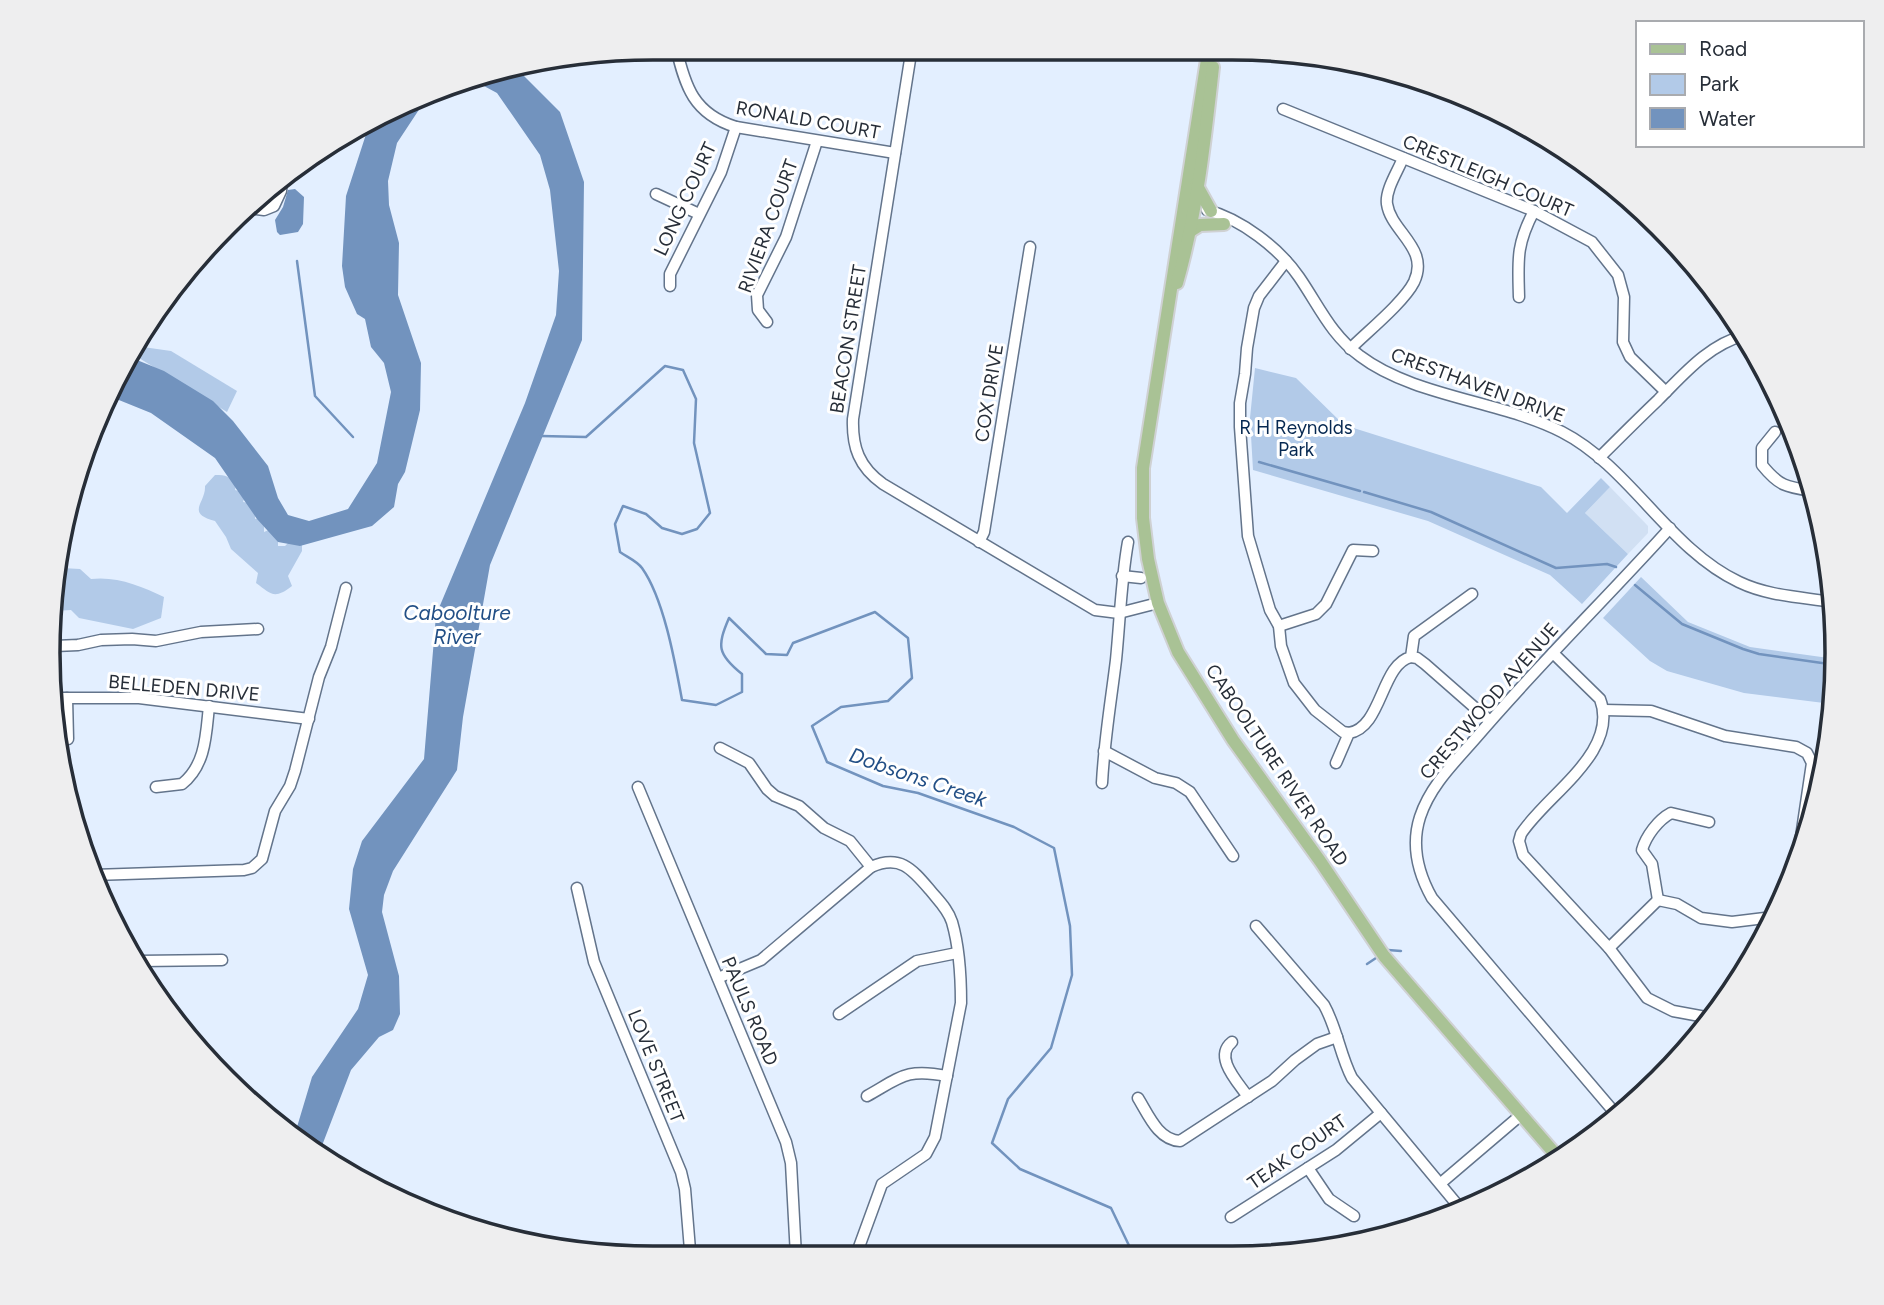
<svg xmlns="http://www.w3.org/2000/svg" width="1884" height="1305" font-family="Figtree,sans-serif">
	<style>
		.built { fill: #d1e0f3 }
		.green { fill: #b2cae8 }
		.water { fill: #7293be }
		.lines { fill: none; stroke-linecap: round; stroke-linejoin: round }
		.stream { stroke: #7293be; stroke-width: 2.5 }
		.minor-casing { stroke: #63748b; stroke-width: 13 }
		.major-casing { stroke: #cfd1d3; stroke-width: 16 }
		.minor { stroke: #fff; stroke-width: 10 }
		.major { stroke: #a9c295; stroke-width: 12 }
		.labels { text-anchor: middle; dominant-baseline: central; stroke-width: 6; stroke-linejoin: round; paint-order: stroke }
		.street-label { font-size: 19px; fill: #272e38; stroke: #fff }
		.park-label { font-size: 19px; fill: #062851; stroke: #fff }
		.water-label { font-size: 21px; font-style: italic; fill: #224f86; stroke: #fff }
		.rim { fill: none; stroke: #272e38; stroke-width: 3.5 }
	</style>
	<rect width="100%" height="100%" fill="#e3efff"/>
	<polygon class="built" points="1610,487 1648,526 1648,533 1628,554 1585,513"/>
	<g class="green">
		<polygon points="143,347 171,351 237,391 227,412 139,358"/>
		<polygon points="1255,368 1296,378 1344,425 1541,487 1567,513 1601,478 1610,487 1585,513 1628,554 1582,604 1550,575 1428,521 1253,470 1250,418"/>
		<path d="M215,475C226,475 230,476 236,485L235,490L242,492L245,496L243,502L249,503L255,511V519L260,518L264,524V532L271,529L278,536V546H285L294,537L302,540V551L288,576L292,586C274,600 271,594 256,583L258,573L231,549L226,537L215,521C185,513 206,503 205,486Z"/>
		<path d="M58,552L57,557L62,568L80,569L91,579C117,576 141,586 164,597L161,618L133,629L79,618L71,610L54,611L52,574Z"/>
		<polygon points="1641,577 1688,622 1750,647 1836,659 1832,704 1744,693 1667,671 1650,661 1603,618"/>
	</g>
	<g class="water">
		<polygon points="514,66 560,112 584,182 582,340 490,565 463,717 457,770 393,871 384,895 382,912 399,976 400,1014 393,1030 379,1037 351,1070 323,1143 321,1158 294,1137 312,1077 358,1009 368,975 349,909 353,869 362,841 424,759 436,615 525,403 556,315 559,271 550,190 540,155 497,93 471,79 495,68"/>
		<polygon points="426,99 397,143 388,181 389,205 399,243 398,295 421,363 420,410 405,472 398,484 394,507 372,526 300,546 278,542 257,519 215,458 151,413 109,396 132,358 164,371 213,401 233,421 268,466 278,498 288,515 309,521 348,509 377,463 391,392 384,363 371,347 365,319 357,314 345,287 342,266 346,196 369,125"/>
		<polygon points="295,189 304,197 303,224 298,232 280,235 277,232 275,220 283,207 288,190"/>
	</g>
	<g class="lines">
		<g class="stream">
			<polyline points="297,261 315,396 353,437"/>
			<path d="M541,436L586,437L665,366L683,370L696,399L694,443L710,513L697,529L682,534L662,528L646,514L623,506L615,524L620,552C627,557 637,561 642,568C664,599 675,662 682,700L716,705L742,692V674C717,654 717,646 729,618L766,654L787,655L793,643L875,612L908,638L912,678L888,701L841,707L812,726L827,762L883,786L918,793L1014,827L1054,848L1070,926L1072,975L1051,1048L1008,1099L992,1143L1020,1169L1111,1208L1135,1258"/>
			<polyline points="1259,462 1360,491"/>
			<polyline points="1364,492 1431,512 1556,568 1607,564 1616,567"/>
			<polyline points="1635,585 1682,624 1743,649 1759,654 1836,665"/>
			<polyline points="1388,950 1401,951"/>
			<polyline points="1367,964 1376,958"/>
		</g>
		<defs>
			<g id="minor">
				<path d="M676,47C685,87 694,114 736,127L895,153"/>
				<path d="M912,47L853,419C852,447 859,467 883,484L1095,610L1119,613L1158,603"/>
				<polyline points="1283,109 1534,211 1592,242 1618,275 1624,297 1623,342 1630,357 1666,392"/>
				<polyline points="301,163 307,163"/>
				<polyline points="656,194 699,214"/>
				<polyline points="249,208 264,210 274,206 281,191 282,179"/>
				<path d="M1207,210C1241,219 1279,248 1299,277C1319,306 1331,335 1360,356C1414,397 1502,401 1562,432C1630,467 1669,549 1739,582C1768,596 1801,597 1832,602"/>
				<polyline points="1286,261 1259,296 1254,308 1247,348 1245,374 1240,403 1240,427 1248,536 1270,610 1279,626 1281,646 1294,683 1315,710 1343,732 1349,733"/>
				<polyline points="670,286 670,274 721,172 736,127"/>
				<path d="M1519,297C1518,260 1516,245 1534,211"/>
				<polyline points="767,322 758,310 757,295 786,237 817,141"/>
				<path d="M1350,349C1367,332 1404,302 1414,282C1430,248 1391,232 1387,204C1385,190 1398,171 1403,158"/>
				<path d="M1775,432L1762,448V465C1779,486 1786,487 1812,491"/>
				<path d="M1599,458C1618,439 1638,419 1658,400C1684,374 1708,345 1745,335"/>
				<polyline points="979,542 984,532 1030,247"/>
				<polyline points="1122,576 1141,578"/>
				<polyline points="1279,626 1316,614 1326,604 1353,550 1373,551"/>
				<polyline points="55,646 78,645 101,640 132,639 156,641 201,632 258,629"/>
				<path d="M1553,653L1600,699C1620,752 1546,795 1521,834L1519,841L1523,855L1609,948L1647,998L1673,1011L1711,1018"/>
				<polyline points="1411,657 1417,658 1425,664 1490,721"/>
				<polyline points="56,698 139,698 309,719"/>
				<polyline points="67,698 68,739"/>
				<polyline points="1604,710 1651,711 1725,736 1796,747 1807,753 1812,763 1797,864"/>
				<polyline points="720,748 749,763 767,789 775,796 799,806 824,828 850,841 871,867"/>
				<polyline points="1104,751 1155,778 1176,783 1190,792 1233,856"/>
				<path d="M1336,763L1349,733C1382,728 1381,664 1411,657L1414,636L1472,594"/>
				<path d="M1102,783C1104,742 1111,701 1116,660C1120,620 1121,581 1128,542"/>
				<path d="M156,787L182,784C206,765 206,734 209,706"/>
				<polyline points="638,787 786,1142 791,1163 796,1256"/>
				<polyline points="94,875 244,870 252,868 262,859 275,811 290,786 295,771 319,677 331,647 346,588"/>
				<polyline points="577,888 594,962 681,1172 685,1189 690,1250 696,1258"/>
				<path d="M1658,900L1652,864L1642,850C1646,836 1658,820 1671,813L1709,822"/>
				<path d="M1256,926L1324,1005C1337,1028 1340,1055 1352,1078L1460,1208"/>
				<polyline points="1609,948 1658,900 1677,904 1701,918 1732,922 1773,917"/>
				<polyline points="139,961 222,960"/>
				<path d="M718,978L761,960L871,867C900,854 912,869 930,890C938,900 948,909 952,922C959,946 961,977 961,1003L935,1137L926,1154L882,1184L855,1258"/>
				<polyline points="839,1014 917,961 957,953"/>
				<path d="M1232,1042C1213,1057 1238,1082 1248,1097"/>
				<path d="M867,1096C901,1077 906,1068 947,1076"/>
				<path d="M1138,1098C1148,1114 1158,1140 1180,1141L1272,1081L1295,1060L1317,1044L1337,1037"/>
				<path d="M1615,1113L1432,898C1418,873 1411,845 1420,817C1430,786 1454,763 1475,739C1537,666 1606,599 1670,528"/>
				<polyline points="1308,1168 1329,1199 1354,1216"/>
				<polyline points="1441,1183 1522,1114"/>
				<polyline points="1231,1217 1336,1150 1381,1113"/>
			</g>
			<g id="major">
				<polyline points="1209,47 1143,468 1143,518 1148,559 1158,603 1178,652 1233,740 1320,861 1384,956 1556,1155"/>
				<polyline points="1196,184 1211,211"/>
				<polyline points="1189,232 1200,225 1224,224"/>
				<path d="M1177,283C1197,214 1205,139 1213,67"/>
			</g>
		</defs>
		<use href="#minor" class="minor-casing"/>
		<use href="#major" class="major-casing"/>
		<use href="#minor" class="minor"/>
		<use href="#major" class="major"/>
	</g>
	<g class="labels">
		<g class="street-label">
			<text transform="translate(808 120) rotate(10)">RONALD COURT</text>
			<text transform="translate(1488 176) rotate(23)">CRESTLEIGH COURT</text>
			<text transform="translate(685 199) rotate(-65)">LONG COURT</text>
			<text transform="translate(768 226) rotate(-70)">RIVIERA COURT</text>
			<text transform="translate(848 339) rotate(-81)">BEACON STREET</text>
			<text transform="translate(1478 385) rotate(20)">CRESTHAVEN DRIVE</text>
			<text transform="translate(989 393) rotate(-81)">COX DRIVE</text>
			<text transform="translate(184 688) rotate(5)">BELLEDEN DRIVE</text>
			<text transform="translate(1489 701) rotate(-49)">CRESTWOOD AVENUE</text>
			<text transform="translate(1277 765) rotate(56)">CABOOLTURE RIVER ROAD</text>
			<text transform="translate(750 1011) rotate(67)">PAULS ROAD</text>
			<text transform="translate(656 1066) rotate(68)">LOVE STREET</text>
			<text transform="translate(1297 1152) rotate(-35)">TEAK COURT</text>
		</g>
		<g class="park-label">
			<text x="1296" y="427">R H Reynolds<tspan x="1296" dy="22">Park</tspan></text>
		</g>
		<g class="water-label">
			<text x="457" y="612">Caboolture<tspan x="457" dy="24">River</tspan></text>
			<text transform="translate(918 777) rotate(19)">Dobsons Creek</text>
		</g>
	</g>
	<path d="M0 0H1884V1305H0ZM653 60H1232A593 593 0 0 1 1825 653V653A593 593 0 0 1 1232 1246H653A593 593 0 0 1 60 653V653A593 593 0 0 1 653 60Z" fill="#eeeeef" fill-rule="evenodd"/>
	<path class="rim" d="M653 60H1232A593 593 0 0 1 1825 653V653A593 593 0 0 1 1232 1246H653A593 593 0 0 1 60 653V653A593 593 0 0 1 653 60Z"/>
	<rect x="1636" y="21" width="228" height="126" fill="#ffffff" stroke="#a9abaf" stroke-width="2"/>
	<rect x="1650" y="44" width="35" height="10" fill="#a9c295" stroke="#a9abaf" stroke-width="2"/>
	<text x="1699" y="56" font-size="21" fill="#272e38">Road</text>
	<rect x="1650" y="74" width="35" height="21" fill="#b2cae8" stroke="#a9abaf" stroke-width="2"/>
	<text x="1699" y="91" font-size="21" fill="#272e38">Park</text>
	<rect x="1650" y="108" width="35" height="21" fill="#7293be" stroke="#a9abaf" stroke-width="2"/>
	<text x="1699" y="126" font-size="21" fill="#272e38">Water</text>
</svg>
